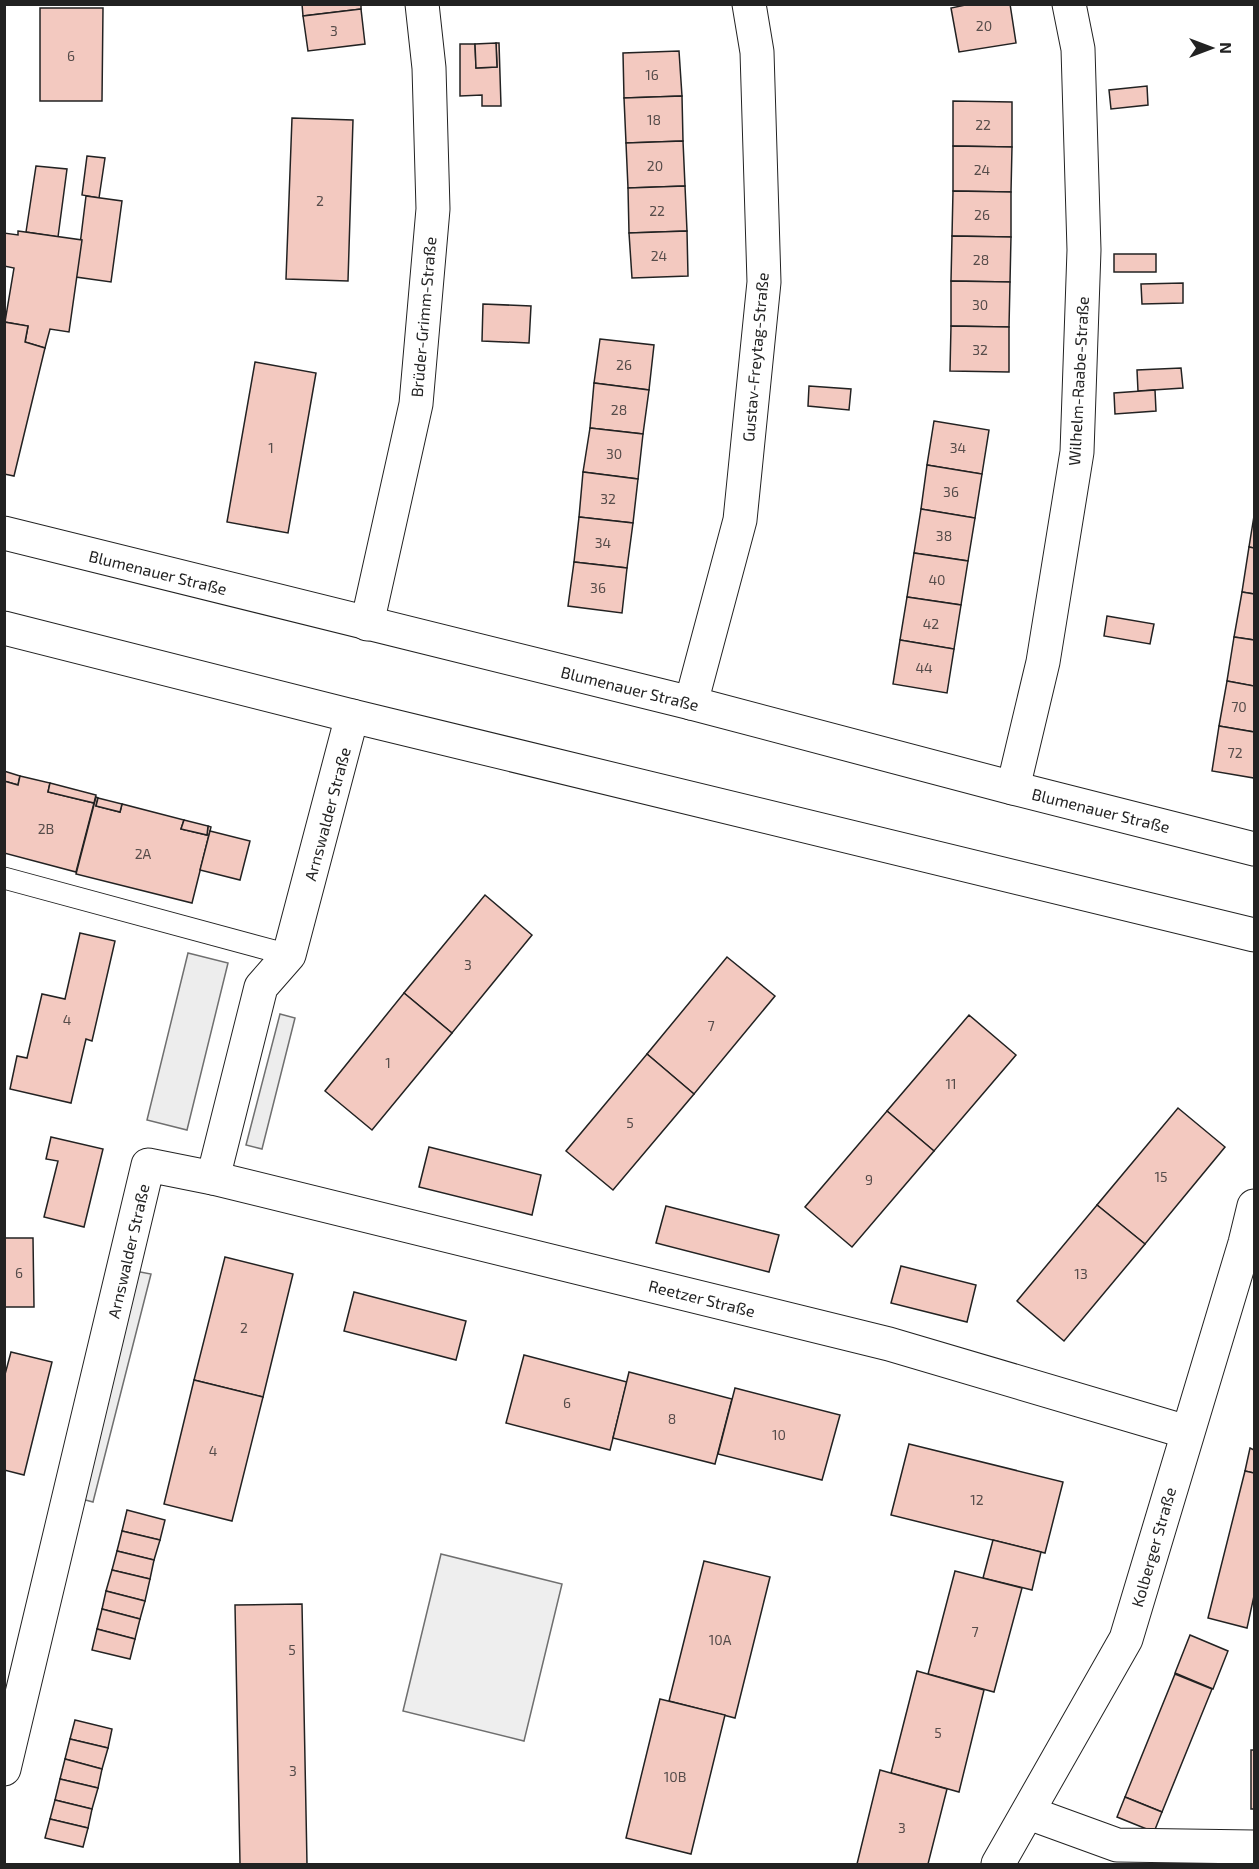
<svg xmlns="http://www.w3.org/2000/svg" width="1259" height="1869" font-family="'Exo 2',sans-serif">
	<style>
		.green { fill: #eee; stroke: #6f6f6f; stroke-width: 1.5 }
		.parking { fill: #ededed; stroke: #6f6f6f; stroke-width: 1.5 }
		.building { fill: #f3c9c0; stroke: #222; stroke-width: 1.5 }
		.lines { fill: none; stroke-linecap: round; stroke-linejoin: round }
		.lane-casing { stroke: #222; stroke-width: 23 }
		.street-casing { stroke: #222; stroke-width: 35 }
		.secondary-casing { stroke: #222; stroke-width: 35 }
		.lane { stroke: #fff; stroke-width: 21 }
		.street { stroke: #fff; stroke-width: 33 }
		.secondary { stroke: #fff; stroke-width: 33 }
		.labels { text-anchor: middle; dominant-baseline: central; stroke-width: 4.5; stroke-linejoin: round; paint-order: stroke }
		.number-label { font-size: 14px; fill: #564c4a }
		.street-label { font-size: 16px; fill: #222; stroke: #fff }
	</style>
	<rect width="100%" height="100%" fill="#fff"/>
	<polygon class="green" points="441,1554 562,1584 524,1741 403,1711"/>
	<g class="parking">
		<polygon points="188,953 228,963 187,1130 147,1120"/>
		<polygon points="280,1014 295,1018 262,1149 246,1145"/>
		<polygon points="135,1271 151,1274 93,1502 78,1498"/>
	</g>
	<g class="building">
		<polygon points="302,4 361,4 361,9 303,16"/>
		<polygon points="970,4 1010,4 1016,43 959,52 951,8"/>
		<polygon points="40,8 103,8 102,101 40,101"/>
		<polygon points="361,9 365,44 308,51 303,16"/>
		<polygon points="496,43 499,43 501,106 482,106 482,95 460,96 460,44 475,44 476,68 497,67"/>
		<polygon points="496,43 497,67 476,68 475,44"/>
		<polygon points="679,51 682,96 624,98 623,53"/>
		<polygon points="1147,86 1148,105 1111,109 1109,90"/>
		<polygon points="682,96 683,141 626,143 624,98"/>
		<polygon points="953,101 1012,102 1012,147 953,146"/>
		<polygon points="292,118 353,120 348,281 286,279"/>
		<polygon points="683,141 685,186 628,188 626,143"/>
		<polygon points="953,146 1012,147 1011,192 953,191"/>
		<polygon points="87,156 105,158 99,198 82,195"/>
		<polygon points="36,166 67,169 58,237 26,232"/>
		<polygon points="685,186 687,231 629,233 628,188"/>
		<polygon points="953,191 1011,192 1011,237 952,236"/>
		<polygon points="86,196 122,201 111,282 76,277"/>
		<polygon points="18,231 82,240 69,332 50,329 45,348 25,342 28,326 5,322 14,268 4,266 4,233 18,235"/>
		<polygon points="687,231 688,276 632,278 629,233"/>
		<polygon points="952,236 1011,237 1010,282 951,281"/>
		<rect x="1114" y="254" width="42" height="18"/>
		<polygon points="951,281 1010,282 1009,327 951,326"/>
		<polygon points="1183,283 1183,303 1142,304 1141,284"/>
		<polygon points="483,304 531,306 529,343 482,341"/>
		<polygon points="4,322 28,326 25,342 45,348 14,476 4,474"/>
		<polygon points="951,326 1009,327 1009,372 950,371"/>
		<polygon points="600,339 654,345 649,390 594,383"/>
		<polygon points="255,362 316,373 288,533 227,522"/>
		<polygon points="1181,368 1183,388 1138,391 1137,370"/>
		<polygon points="594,383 649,390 643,434 590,428"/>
		<polygon points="809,386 851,389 849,410 808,406"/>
		<polygon points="1155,390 1156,411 1115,414 1114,393"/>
		<polygon points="934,421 989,430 982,474 927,465"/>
		<polygon points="590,428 643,434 638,479 583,472"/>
		<polygon points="927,465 982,474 975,518 921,509"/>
		<polygon points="583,472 638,479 633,523 579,517"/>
		<polygon points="921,509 975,518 968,561 914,553"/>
		<polygon points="1254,516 1254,548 1249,547"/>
		<polygon points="579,517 633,523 627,568 574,562"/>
		<polygon points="1249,547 1254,548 1254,594 1242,592"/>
		<polygon points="914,553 968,561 961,605 907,597"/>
		<polygon points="574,562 627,568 622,613 568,606"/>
		<polygon points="1242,592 1254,594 1254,640 1234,637"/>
		<polygon points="907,597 961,605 954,649 900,640"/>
		<polygon points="1107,616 1154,624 1150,644 1104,636"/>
		<polygon points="1234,637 1254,640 1254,686 1227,681"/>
		<polygon points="900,640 954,649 947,693 893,684"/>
		<polygon points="1227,681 1254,686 1254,732 1219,726"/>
		<polygon points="1219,726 1254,732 1254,778 1212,771"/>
		<polygon points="4,771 20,776 18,785 4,781"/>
		<polygon points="20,776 50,783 48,792 94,803 76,872 4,853 4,781 18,785"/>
		<polygon points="50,783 96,795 94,803 48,792"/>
		<polygon points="96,797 98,798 96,806 120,812 122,804 184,820 181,829 207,835 208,826 211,827 192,903 76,874"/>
		<polygon points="98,798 122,804 120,812 96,806"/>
		<polygon points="184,820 208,826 207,835 181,829"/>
		<polygon points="210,831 250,841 240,880 200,870"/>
		<polygon points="485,895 532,935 452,1033 404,993"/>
		<polygon points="80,933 115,941 92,1041 86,1039 71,1103 10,1089 17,1056 27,1058 42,994 65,999"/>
		<polygon points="727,957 775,996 694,1094 647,1054"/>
		<polygon points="404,993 452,1033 372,1130 325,1091"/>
		<polygon points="969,1015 1016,1055 934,1151 887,1111"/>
		<polygon points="647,1054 694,1094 613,1190 566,1151"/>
		<polygon points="1178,1108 1225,1147 1145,1244 1097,1205"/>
		<polygon points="887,1111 934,1151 852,1247 805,1207"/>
		<polygon points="51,1137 103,1149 84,1227 44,1217 58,1161 46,1159"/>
		<polygon points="429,1147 541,1175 532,1215 419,1187"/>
		<polygon points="1097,1205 1145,1244 1064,1341 1017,1301"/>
		<polygon points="666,1206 779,1235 769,1272 656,1243"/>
		<polygon points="4,1238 33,1238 34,1307 4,1307"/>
		<polygon points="225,1257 293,1274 263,1397 194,1380"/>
		<polygon points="901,1266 976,1285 967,1322 891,1303"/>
		<polygon points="354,1292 466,1321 456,1360 344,1331"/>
		<polygon points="11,1352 52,1362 24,1475 4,1470 4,1378"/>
		<polygon points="524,1355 627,1382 610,1450 506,1423"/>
		<polygon points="629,1372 732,1399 715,1464 613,1438"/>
		<polygon points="194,1380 263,1397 232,1521 164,1504"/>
		<polygon points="735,1388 840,1415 822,1480 718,1454"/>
		<polygon points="909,1444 1063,1482 1045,1553 891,1515"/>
		<polygon points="1250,1448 1254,1450 1254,1473 1245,1471"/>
		<polygon points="1245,1471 1254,1473 1254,1596 1247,1628 1208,1618"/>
		<polygon points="127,1510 165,1520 160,1540 122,1531"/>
		<polygon points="122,1531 160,1540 154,1560 117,1551"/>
		<polygon points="993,1540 1041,1552 1032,1590 983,1578"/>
		<polygon points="117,1551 154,1560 150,1579 112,1570"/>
		<polygon points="704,1561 770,1577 735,1718 669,1701"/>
		<polygon points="112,1570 150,1579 145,1601 106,1591"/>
		<polygon points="955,1571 1022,1588 994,1692 928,1674"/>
		<polygon points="106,1591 145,1601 140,1619 102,1609"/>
		<polygon points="302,1604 307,1864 240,1864 235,1605"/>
		<polygon points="102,1609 140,1619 135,1639 97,1629"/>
		<polygon points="97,1629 135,1639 130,1659 92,1650"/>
		<polygon points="1190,1635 1228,1651 1213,1689 1175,1673"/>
		<polygon points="917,1671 984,1690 959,1792 891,1773"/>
		<polygon points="1175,1674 1212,1689 1162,1812 1125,1797"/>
		<polygon points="660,1699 725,1715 691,1854 626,1838"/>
		<polygon points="75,1720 112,1729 108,1748 70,1739"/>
		<polygon points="70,1739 108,1748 102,1769 65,1759"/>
		<rect x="1251" y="1750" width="3" height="59"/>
		<polygon points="65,1759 102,1769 98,1788 60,1779"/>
		<polygon points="880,1770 947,1789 928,1864 857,1864"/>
		<polygon points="60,1779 98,1788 92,1809 55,1800"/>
		<polygon points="1125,1797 1162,1812 1154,1832 1117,1817"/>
		<polygon points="55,1800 92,1809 88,1828 50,1819"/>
		<polygon points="50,1819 88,1828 83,1847 45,1838"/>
	</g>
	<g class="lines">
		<defs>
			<polyline id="lane" points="4,878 289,955"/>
			<g id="street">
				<polyline points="4,533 691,703 1013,788 1254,849"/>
				<polyline points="367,624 416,404 433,209 429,68 422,4"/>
				<polyline points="691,703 740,520 764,282 757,52 749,4"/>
				<polyline points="1013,788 1043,662 1077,452 1084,250 1078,49 1069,4"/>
				<polyline points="213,1178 889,1344 1187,1432"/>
				<polyline points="4,1769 148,1165 213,1178 261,987 289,955 352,716"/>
				<polyline points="1029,1813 1117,1845 1254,1847"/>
				<polyline points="998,1864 1126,1639 1245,1243 1254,1206"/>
			</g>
			<polyline id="secondary" points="4,628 352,716 1254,935"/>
		</defs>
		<use href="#lane" class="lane-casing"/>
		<use href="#street" class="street-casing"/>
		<use href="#secondary" class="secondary-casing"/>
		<use href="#lane" class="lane"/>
		<use href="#street" class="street"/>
		<use href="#secondary" class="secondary"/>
	</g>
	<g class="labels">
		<g class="number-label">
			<text x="984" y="25">20</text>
			<text x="334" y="30">3</text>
			<text x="71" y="55">6</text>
			<text x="652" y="74">16</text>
			<text x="654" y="119">18</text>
			<text x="983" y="124">22</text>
			<text x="655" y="165">20</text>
			<text x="982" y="169">24</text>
			<text x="320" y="200">2</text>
			<text x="657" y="210">22</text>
			<text x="982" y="214">26</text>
			<text x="659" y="255">24</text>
			<text x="981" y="259">28</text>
			<text x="980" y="304">30</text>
			<text x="980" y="349">32</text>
			<text x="624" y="364">26</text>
			<text x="619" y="409">28</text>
			<text x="271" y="447">1</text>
			<text x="958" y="447">34</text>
			<text x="614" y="453">30</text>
			<text x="951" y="491">36</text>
			<text x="608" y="498">32</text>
			<text x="944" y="535">38</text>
			<text x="603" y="542">34</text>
			<text x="937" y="579">40</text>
			<text x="598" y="587">36</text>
			<text x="931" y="623">42</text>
			<text x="924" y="667">44</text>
			<text x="1239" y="706">70</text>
			<text x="1235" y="752">72</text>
			<text x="46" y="828">2B</text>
			<text x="143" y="853">2A</text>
			<text x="468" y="964">3</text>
			<text x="67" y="1019">4</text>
			<text x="711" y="1025">7</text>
			<text x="388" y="1062">1</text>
			<text x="951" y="1083">11</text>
			<text x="630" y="1122">5</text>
			<text x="1161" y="1176">15</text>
			<text x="869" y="1179">9</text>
			<text x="19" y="1272">6</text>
			<text x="1081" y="1273">13</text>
			<text x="244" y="1327">2</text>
			<text x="567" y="1402">6</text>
			<text x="672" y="1418">8</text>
			<text x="779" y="1434">10</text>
			<text x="213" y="1450">4</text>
			<text x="977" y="1499">12</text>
			<text x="975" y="1631">7</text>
			<text x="720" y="1639">10A</text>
			<text x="292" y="1649">5</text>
			<text x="938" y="1732">5</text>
			<text x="293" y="1770">3</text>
			<text x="675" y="1776">10B</text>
			<text x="902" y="1827">3</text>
		</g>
		<g class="street-label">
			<text transform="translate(423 317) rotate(-85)">Brüder-Grimm-Straße</text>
			<text transform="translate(755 357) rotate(-85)">Gustav-Freytag-Straße</text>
			<text transform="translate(1078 381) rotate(-87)">Wilhelm-Raabe-Straße</text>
			<text transform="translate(158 572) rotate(14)">Blumenauer Straße</text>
			<text transform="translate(630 688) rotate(14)">Blumenauer Straße</text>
			<text transform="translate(1101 810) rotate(14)">Blumenauer Straße</text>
			<text transform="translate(327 814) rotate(-75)">Arnswalder Straße</text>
			<text transform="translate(128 1251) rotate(-77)">Arnswalder Straße</text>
			<text transform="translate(702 1298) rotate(14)">Reetzer Straße</text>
			<text transform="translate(1153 1547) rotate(-74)">Kolberger Straße</text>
		</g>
	</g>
	<rect width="1259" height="1869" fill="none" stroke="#222222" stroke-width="12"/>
	<g transform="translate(1211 48) rotate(90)" stroke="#ffffff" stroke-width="4.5" paint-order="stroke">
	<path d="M0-4.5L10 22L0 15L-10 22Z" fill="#222222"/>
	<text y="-9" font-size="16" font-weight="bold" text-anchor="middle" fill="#222222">N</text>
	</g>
</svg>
